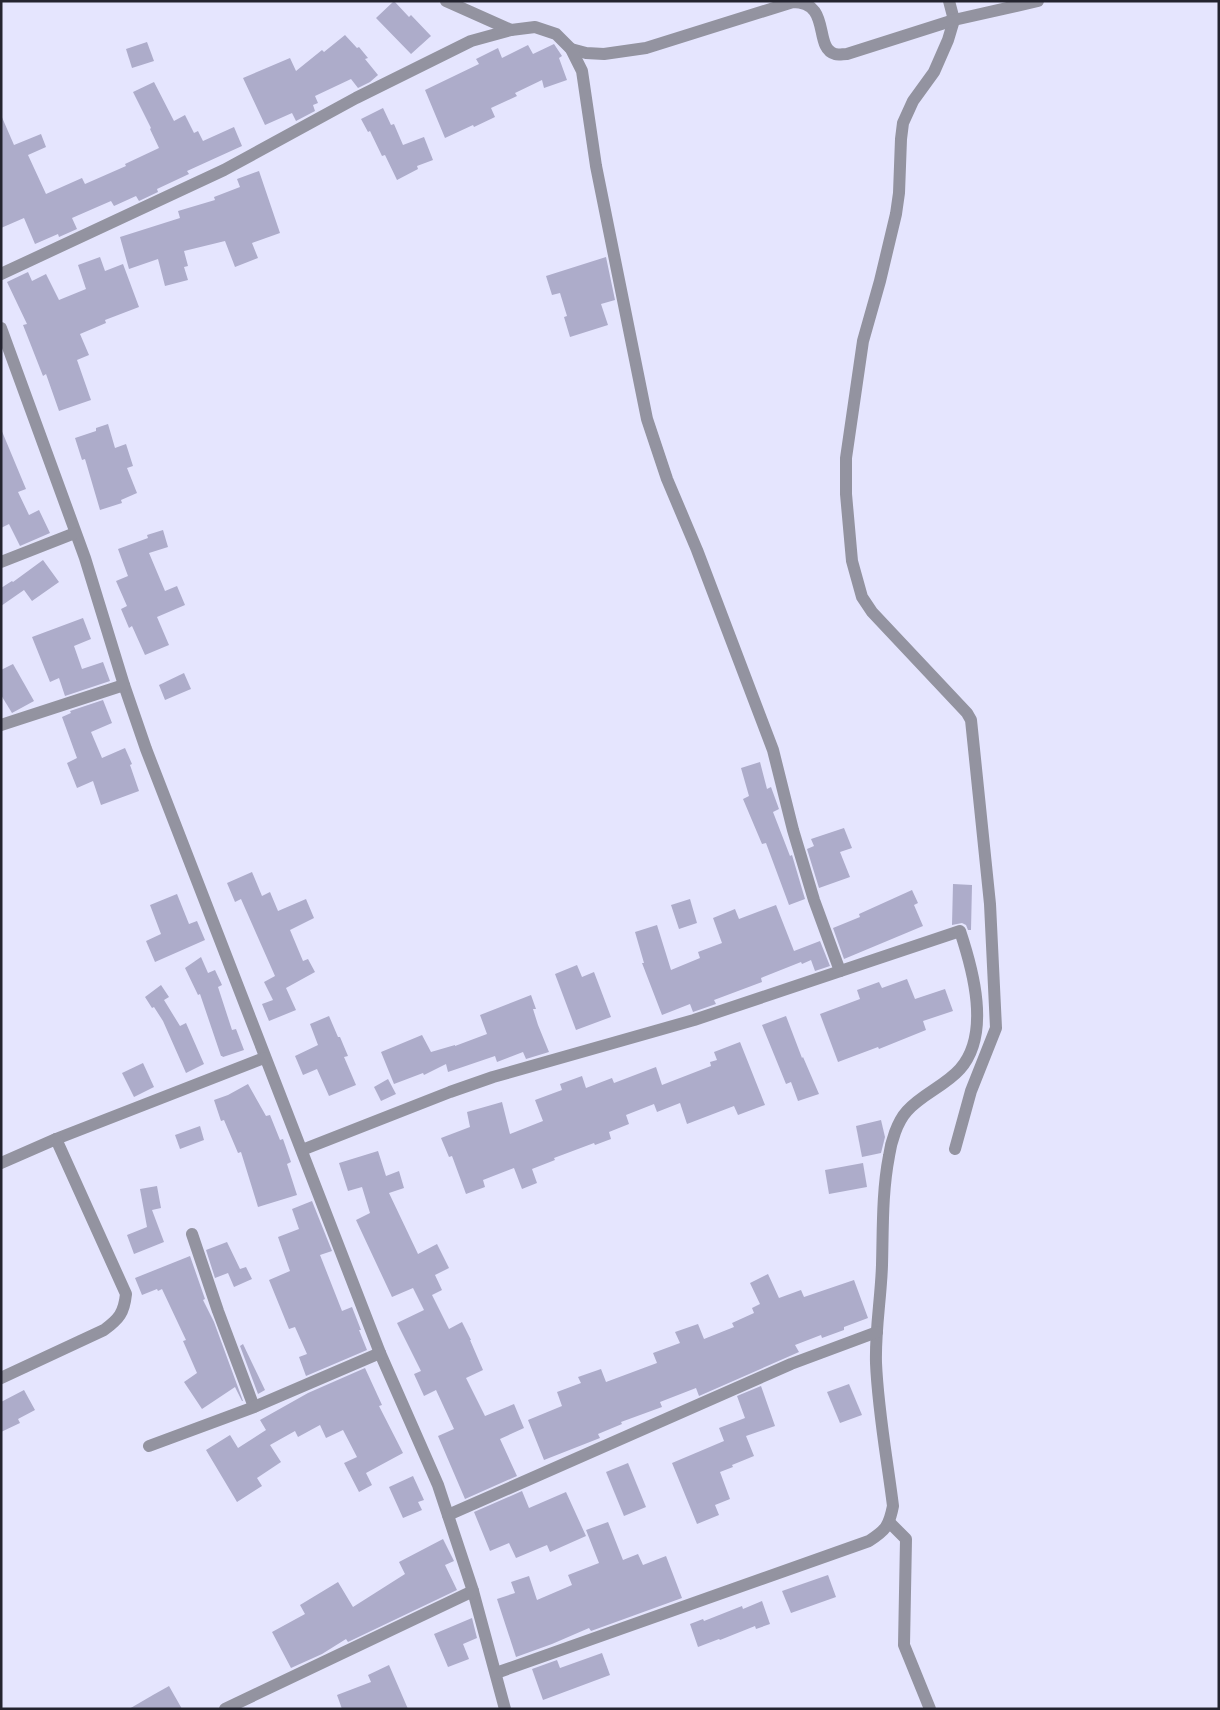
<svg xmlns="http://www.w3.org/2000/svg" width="1220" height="1710" font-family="'Times New Roman',serif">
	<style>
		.building { fill: #adacca }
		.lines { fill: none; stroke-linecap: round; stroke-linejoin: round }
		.minor { stroke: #9393a0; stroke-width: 12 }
	</style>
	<rect width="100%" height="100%" fill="#e5e5fe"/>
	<g class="building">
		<polygon points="394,1 409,17 411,15 431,36 411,54 376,18"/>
		<polygon points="345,35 357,48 359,47 368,58 365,59 378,75 370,82 358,88 351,79 315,96 318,103 313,105 315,111 296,121 292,113 265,125 243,78 290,58 296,71 322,50 324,52"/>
		<polygon points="147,42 154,61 132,68 126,49"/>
		<polygon points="554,44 562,56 559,58 567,80 544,88 542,80 515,93 517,96 491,108 495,117 474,127 473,125 445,138 425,90 479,64 476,59 498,48 502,58 528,45 533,54"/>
		<polygon points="154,82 174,121 185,115 194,133 198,131 203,141 234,127 242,146 187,171 189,174 157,189 158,192 139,201 136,196 114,206 111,201 72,218 77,229 59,237 58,234 35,244 24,218 1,228 1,115 14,145 41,134 46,147 28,155 46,194 82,178 85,184 126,166 125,164 159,148 150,129 151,128 133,92"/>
		<polygon points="383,108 391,125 394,124 403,145 424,137 433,160 417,166 418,169 397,180 385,155 382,156 370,131 368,132 361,119"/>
		<polygon points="259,171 280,233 252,243 258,258 235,267 225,241 184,251 188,266 184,267 188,280 165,286 158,259 129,269 120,237 180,218 178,211 215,200 214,197 240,187 237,179"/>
		<polygon points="100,257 105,271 123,264 139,307 105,320 106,323 80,334 89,355 77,360 91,400 59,411 46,374 43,376 23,325 27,324 7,282 28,272 32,281 46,274 59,300 86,289 78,265"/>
		<polygon points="606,257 615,300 601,304 608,325 570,337 564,317 567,316 560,293 552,295 546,276"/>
		<polygon points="108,424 115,448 126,444 133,466 127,468 137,493 121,500 122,503 100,510 85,459 82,460 75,438 96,431 96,428"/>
		<polygon points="1,429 26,489 18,492 29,515 39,510 50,533 20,546 9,524 1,528"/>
		<polygon points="163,530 168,547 149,553 165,591 177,586 185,605 157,617 169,645 145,655 132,626 129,628 121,609 127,606 116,581 128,576 118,549 148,538 147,535"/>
		<polygon points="43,560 59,582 32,601 24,590 1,606 1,588 12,581 13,582"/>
		<polygon points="83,618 91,639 74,646 82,669 103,662 110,681 65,696 59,678 50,682 32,637"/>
		<polygon points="13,664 34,701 12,713 1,695 1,670"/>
		<polygon points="184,673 191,689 165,700 159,685"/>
		<polygon points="103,700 112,723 91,732 102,758 125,748 132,764 130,765 139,791 101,805 93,781 77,788 67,763 77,758 62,717 71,713 70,711"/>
		<polygon points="760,762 767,789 771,787 779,809 773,812 790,856 792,855 805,899 789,905 766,843 762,844 743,799 749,796 741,768"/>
		<polygon points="844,828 852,848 840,852 850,877 819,888 807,849 814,846 811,839"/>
		<polygon points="252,872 262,896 270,892 278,911 306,899 314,918 290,930 303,961 308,959 315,972 286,988 296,1010 269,1021 262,1004 273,1000 264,982 275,976 241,899 235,902 227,883"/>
		<polygon points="953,884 972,885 971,930 968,930 966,925 962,923 952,925"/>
		<polygon points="912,890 918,903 914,905 923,926 844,959 833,928 860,917 859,914"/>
		<polygon points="177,894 189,924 197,921 205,940 155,962 146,941 161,934 150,905"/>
		<polygon points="690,899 697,923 679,929 671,905"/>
		<polygon points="776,905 794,951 820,941 830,966 815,971 811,960 802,964 801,962 761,978 762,982 714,1000 716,1004 693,1012 690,1004 662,1015 642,963 644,963 635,932 657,925 671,970 700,958 698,952 722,943 713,918 735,909 739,919"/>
		<polygon points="201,957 208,973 215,970 222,985 218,987 232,1030 236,1029 244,1050 223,1057 222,1056 221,1056 200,994 198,995 185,968"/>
		<polygon points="577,965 582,977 594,972 611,1017 576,1030 555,974"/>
		<polygon points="907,979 915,999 945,989 953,1011 923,1021 926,1030 879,1049 878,1047 838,1062 820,1014 860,999 857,990 879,982 882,988"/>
		<polygon points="161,985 169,997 164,1000 180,1026 186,1023 204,1064 186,1073 163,1021 154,1007 152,1008 145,997"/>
		<polygon points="531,995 536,1009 533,1009 538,1025 549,1052 526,1059 523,1052 497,1062 495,1056 448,1072 446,1064 424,1075 423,1073 394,1084 381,1052 422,1035 431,1052 455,1045 455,1046 487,1034 480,1015"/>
		<polygon points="329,1016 338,1037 340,1037 348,1056 344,1057 356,1085 329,1096 317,1069 303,1075 295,1056 318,1045 310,1024"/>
		<polygon points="786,1016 802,1058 803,1057 819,1094 798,1101 791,1082 786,1084 762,1025"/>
		<polygon points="740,1042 765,1105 738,1115 734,1106 687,1124 680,1103 657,1112 654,1104 626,1115 629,1124 609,1132 611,1139 595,1145 594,1143 554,1158 555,1160 532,1169 537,1183 522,1189 514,1168 483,1180 485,1187 466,1194 452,1156 449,1157 441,1138 470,1127 467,1112 502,1102 510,1134 543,1121 535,1100 562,1090 560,1084 582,1076 586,1088 612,1078 614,1083 656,1067 662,1085 711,1066 710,1062 717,1060 714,1052"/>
		<polygon points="143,1063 154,1087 134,1097 122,1073"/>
		<polygon points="388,1079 396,1094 381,1101 374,1087"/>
		<polygon points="248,1084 266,1116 270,1115 280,1140 283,1139 291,1162 287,1164 297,1195 258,1207 241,1152 238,1153 224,1120 221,1121 214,1100 228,1095"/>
		<polygon points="881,1120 885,1137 881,1153 862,1157 856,1126"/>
		<polygon points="200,1126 204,1140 180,1149 175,1135"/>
		<polygon points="378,1151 386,1176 399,1171 404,1188 389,1193 418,1254 437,1244 449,1268 435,1275 442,1290 432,1295 449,1329 462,1322 471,1340 470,1340 483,1370 466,1378 485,1416 514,1404 524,1428 500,1439 517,1476 465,1499 438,1436 454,1429 436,1390 424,1396 414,1374 421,1371 397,1323 424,1310 413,1288 392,1297 356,1220 370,1213 362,1187 348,1191 339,1163"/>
		<polygon points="863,1163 867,1187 829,1194 825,1170"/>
		<polygon points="157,1186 161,1208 152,1210 164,1242 134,1254 127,1235 147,1227 140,1189"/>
		<polygon points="312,1201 332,1251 320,1255 342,1311 352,1307 361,1330 359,1330 367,1350 306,1376 299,1357 307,1354 295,1327 289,1329 269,1280 290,1271 278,1237 299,1229 292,1209"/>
		<polygon points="227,1242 240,1269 246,1267 252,1279 234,1287 228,1273 215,1278 206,1250"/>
		<polygon points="190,1256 205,1299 203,1300 214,1322 243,1401 242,1401 235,1387 202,1409 184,1382 197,1373 183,1341 186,1340 162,1289 158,1291 157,1289 142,1295 135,1278"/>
		<polygon points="768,1274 779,1298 801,1290 804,1297 854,1280 868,1318 844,1327 844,1330 822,1338 821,1335 795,1345 799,1352 699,1396 696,1388 660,1402 662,1407 621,1422 622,1424 598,1434 600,1438 544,1460 528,1420 562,1406 557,1392 581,1383 578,1377 601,1369 606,1382 657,1363 653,1353 680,1343 675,1332 698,1324 704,1339 734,1327 732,1323 754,1313 752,1308 760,1304 750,1283"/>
		<polygon points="243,1344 265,1390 258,1394 240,1346"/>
		<polygon points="365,1368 382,1405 379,1406 403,1453 366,1473 372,1485 359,1492 344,1463 357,1457 343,1430 326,1438 320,1425 298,1437 295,1431 270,1445 281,1462 257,1478 262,1486 237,1502 206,1450 230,1435 238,1448 266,1430 260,1420 308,1393"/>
		<polygon points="849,1384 862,1415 840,1423 827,1392"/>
		<polygon points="761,1386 775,1426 746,1436 754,1456 732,1465 733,1467 720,1472 730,1499 715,1505 719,1515 697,1524 672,1463 724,1441 719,1428 745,1418 737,1396"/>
		<polygon points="24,1390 35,1410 18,1419 20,1423 1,1432 1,1402"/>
		<polygon points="628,1463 646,1507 624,1516 606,1472"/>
		<polygon points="413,1476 424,1500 418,1502 422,1510 403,1518 389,1487"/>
		<polygon points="522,1491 529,1508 566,1492 586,1536 550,1552 547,1545 516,1558 509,1543 490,1551 474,1512"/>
		<polygon points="608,1522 623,1560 638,1554 643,1565 666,1556 682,1598 591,1631 589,1628 552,1644 516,1657 497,1599 515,1593 511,1582 529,1576 537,1600 572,1585 568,1575 599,1563 586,1530"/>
		<polygon points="443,1539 454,1561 445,1565 457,1590 348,1642 346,1639 322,1654 291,1668 272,1632 305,1614 300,1605 338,1582 353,1607 405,1574 399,1562"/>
		<polygon points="828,1575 836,1597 791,1613 782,1591"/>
		<polygon points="762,1601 770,1624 756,1629 755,1626 720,1640 719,1639 698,1647 690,1624 703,1619 704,1621 742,1606 743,1609"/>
		<polygon points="472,1618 477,1638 463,1644 469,1659 448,1667 434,1634"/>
		<polygon points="602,1653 610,1675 543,1700 532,1669 557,1660 560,1668"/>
		<polygon points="389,1665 408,1709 342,1709 337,1695 371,1682 368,1675"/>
		<polygon points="169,1686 182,1709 129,1709 153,1695"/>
	</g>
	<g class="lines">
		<g class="minor">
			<polyline points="446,1 511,30"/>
			<polyline points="949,1 954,20 948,40 934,72 913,101 903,123 901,139 899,193 896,214 880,281 863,341 846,458 846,494 852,561 862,597 872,612 967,713 971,720 990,904 996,1028 971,1091 955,1149"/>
			<path d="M571,49L586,53L604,54L646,48L793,2C832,2 813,48 835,54C838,55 843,54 847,54L954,20L1038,1"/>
			<polyline points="1,274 224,170 356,98 471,41 511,30 535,27 556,34 571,49 582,71 596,166 647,419 667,479 697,550 773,750 793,830 814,900 840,971"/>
			<polyline points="1,328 85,558 124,685 146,749 380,1353 438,1485 473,1591 505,1709"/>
			<polyline points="1,562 75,533"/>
			<polyline points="1,725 124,685"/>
			<path d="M302,1150L450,1092L493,1077L694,1020L960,931C973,970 991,1034 960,1069C945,1086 922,1094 907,1111C897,1122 891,1142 889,1156C882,1192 883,1229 882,1265C881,1298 875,1330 876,1363C878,1411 887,1458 893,1506C889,1526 886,1530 869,1541L496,1673"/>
			<polyline points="1,1163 56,1139 264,1058"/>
			<polyline points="192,1234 218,1311 254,1407"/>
			<path d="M1,1378L104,1330C119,1319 124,1313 126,1294L56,1139"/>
			<polyline points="149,1446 254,1407 380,1353"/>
			<polyline points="448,1515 791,1364 877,1332"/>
			<polyline points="890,1523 906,1539 904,1645 930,1709"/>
			<polyline points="225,1709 473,1591"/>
		</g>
	</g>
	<rect width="1220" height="1710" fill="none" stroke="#24242f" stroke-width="5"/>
</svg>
